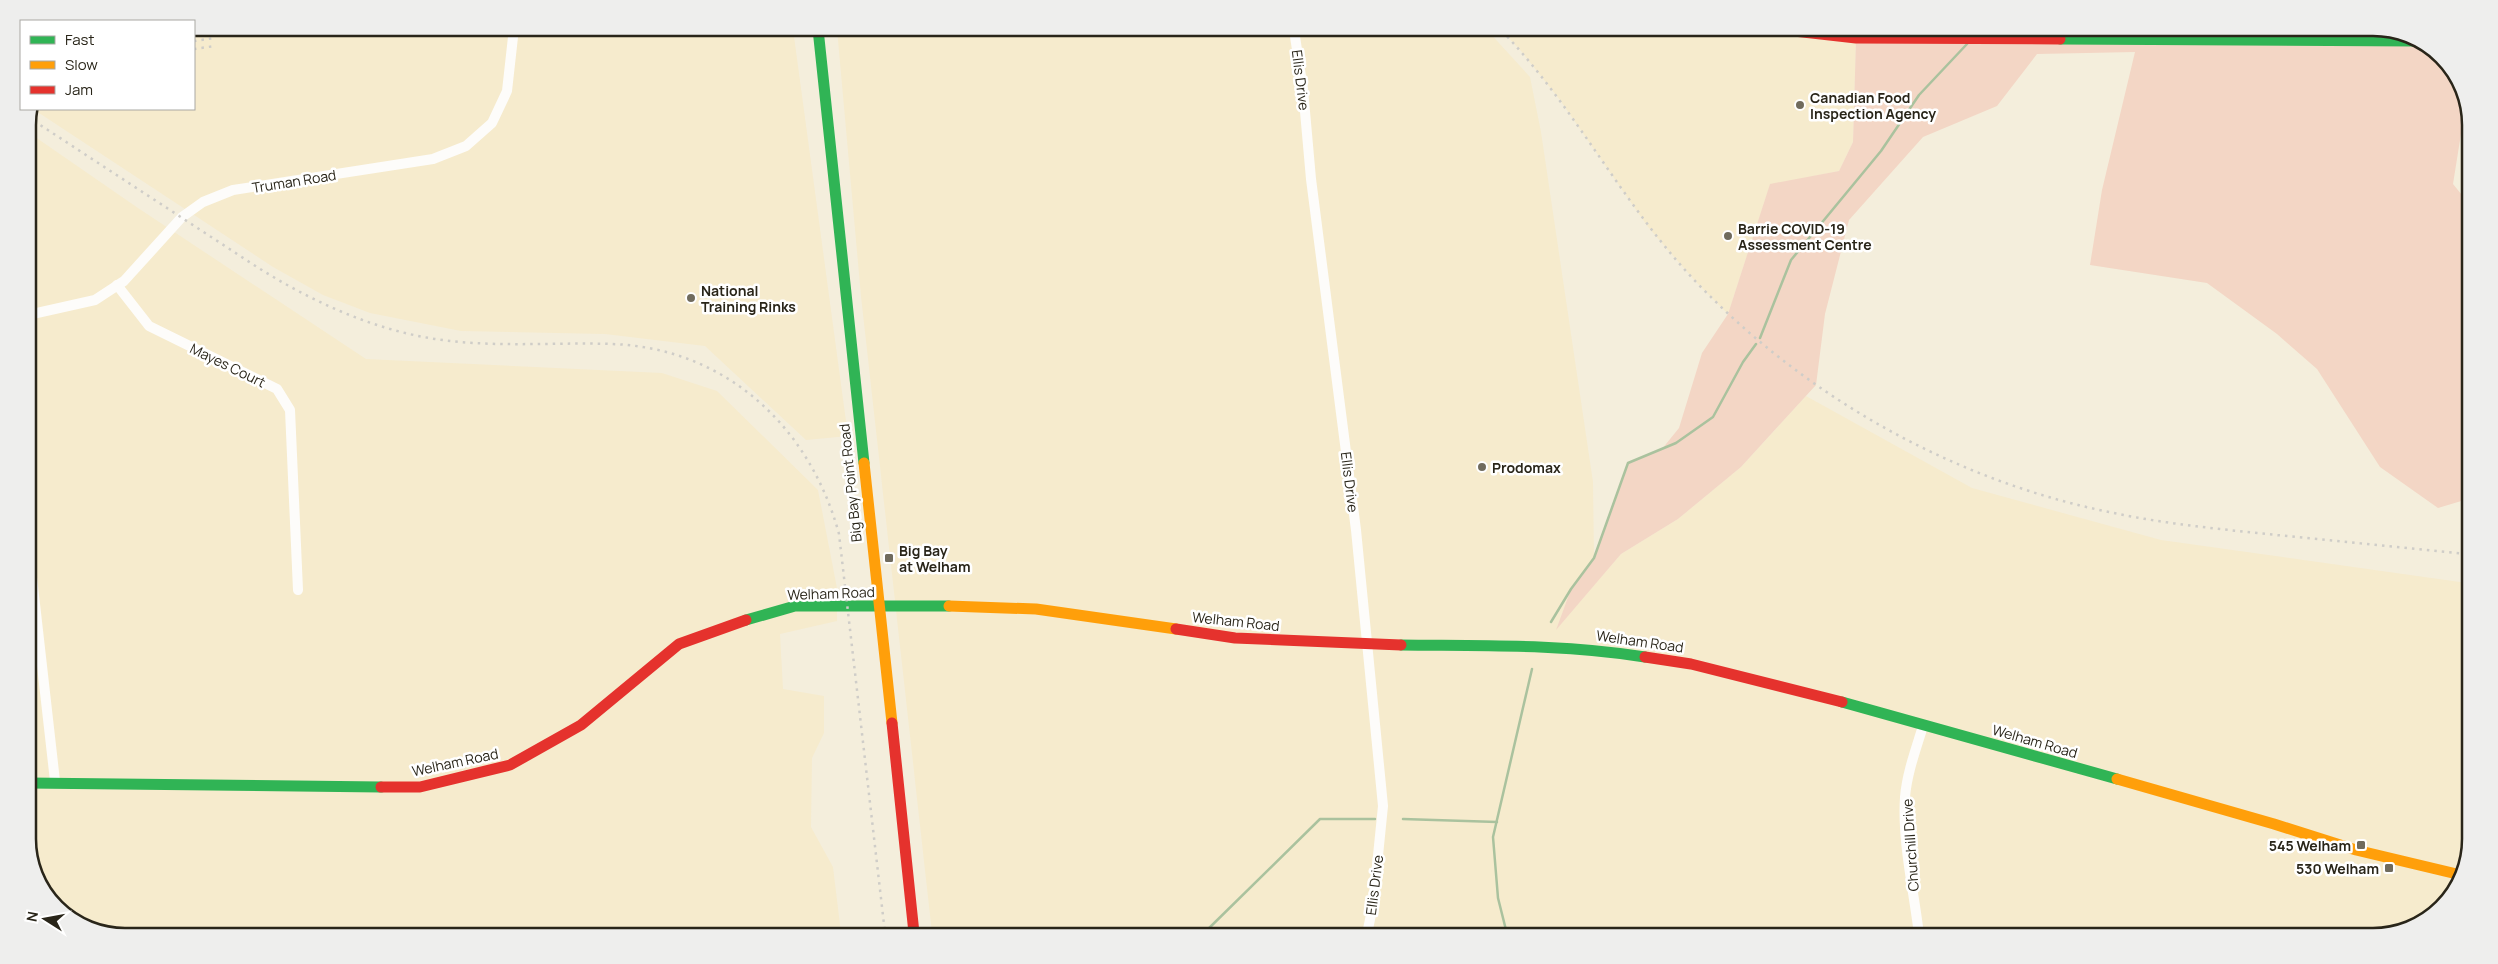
<svg xmlns="http://www.w3.org/2000/svg" width="2498" height="964" font-family="Manrope,sans-serif">
	<style>
		.built { fill: #f6ebcd }
		.green { fill: #f3d6c5 }
		.lines { fill: none; stroke-linecap: round; stroke-linejoin: round }
		.stream { stroke: #aac29e; stroke-width: 2.5 }
		.street { stroke: #fdfcfa; stroke-width: 10 }
		.fast { stroke: #30b455; stroke-width: 11 }
		.slow { stroke: #ff9f0a; stroke-width: 11 }
		.jam { stroke: #e5322d; stroke-width: 11 }
		.rail { stroke: #cfcdc8; stroke-width: 2.5; stroke-dasharray: 2.5 5; stroke-linecap: butt }
		.poi-dot { fill: #706b5d; stroke: #fff; stroke-width: 2 }
		.labels { text-anchor: middle; dominant-baseline: central; stroke-width: 5; stroke-linejoin: round; paint-order: stroke }
		.street-label { font-size: 14px; fill: #292519; stroke: #fff }
		.poi-label { font-size: 14px; font-weight: bold; fill: #292519; stroke: #fff; text-anchor: start }
		.rim { fill: none; stroke: #292519; stroke-width: 2.5 }
	</style>
	<rect width="100%" height="100%" fill="#f4eedc"/>
	<g class="built">
		<polygon points="194,28 793,29 848,436 806,440 705,346 605,334 461,331 370,313 323,295 273,267 33,109 194,109"/>
		<polygon points="837,29 1488,31 1530,77 1541,132 1593,482 1594,558 1571,589 1557,628 1621,554 1678,519 1741,467 1806,396 1972,488 2161,540 2467,583 2465,870 2427,920 2373,936 932,933 861,296"/>
		<polygon points="1502,31 1794,31 1856,38 1853,142 1839,171 1770,185 1728,314 1697,283 1648,227 1560,100 1521,51"/>
		<polygon points="28,132 138,208 366,359 662,373 717,391 818,490 837,588 837,621 780,634 783,689 824,696 824,733 812,758 811,827 833,867 841,933 94,931 48,898 28,845"/>
	</g>
	<polygon class="green" points="1809,31 2404,33 2450,66 2468,114 2464,115 2453,184 2470,205 2468,499 2438,508 2380,467 2317,369 2277,334 2207,283 2090,265 2102,190 2135,52 2037,54 1997,106 1923,137 1849,220 1825,314 1816,385 1741,467 1678,519 1621,554 1556,630 1571,589 1594,558 1628,463 1662,449 1679,428 1702,353 1728,314 1770,184 1839,171 1853,142 1856,39"/>
	<g class="lines">
		<g class="stream">
			<polyline points="1760,338 1791,260 1881,151 1919,95 1967,44"/>
			<polyline points="1551,622 1571,589 1594,558 1628,463 1676,443 1713,417 1743,362 1756,344"/>
			<polyline points="1403,819 1497,822"/>
			<polyline points="1203,934 1320,819 1375,819"/>
			<polyline points="1507,934 1498,898 1493,837 1532,669"/>
		</g>
		<g class="street">
			<polyline points="1294,30 1303,89 1311,179 1356,530 1383,806 1373,905 1367,934"/>
			<polyline points="117,285 149,326 277,389 290,410 298,590"/>
			<polyline points="28,315 95,300 124,281 182,217 203,202 233,190 433,159 466,146 492,123 507,91 514,28"/>
			<polyline points="28,542 55,781"/>
			<path d="M1919,935C1914,891 1902,842 1905,797C1907,773 1916,749 1923,726"/>
		</g>
		<g class="fast">
			<polyline points="818,29 864,463"/>
			<polyline points="2060,39 2416,41"/>
			<polyline points="746,620 795,606 949,606"/>
			<path d="M1401,645C1483,646 1564,644 1645,657"/>
			<polyline points="1842,702 2117,779"/>
			<polyline points="28,783 381,787"/>
		</g>
		<g class="slow">
			<polyline points="864,463 892,723"/>
			<polyline points="949,606 1036,609 1176,629"/>
			<polyline points="2117,779 2274,824 2356,850 2461,875"/>
		</g>
		<g class="jam">
			<polyline points="1794,31 1856,38 2060,39"/>
			<polyline points="1176,629 1235,638 1401,645"/>
			<polyline points="1645,657 1691,664 1842,702"/>
			<polyline points="892,723 914,933"/>
			<polyline points="381,787 420,787 510,765 581,725 679,644 746,620"/>
		</g>
		<g class="rail">
			<path d="M1502,31C1576,108 1623,206 1698,284C1808,398 1953,480 2109,512C2164,524 2220,529 2276,535C2340,541 2404,548 2467,554"/>
			<polyline points="194,41 215,38"/>
			<polyline points="194,49 215,46"/>
			<path d="M28,117L257,267C311,301 371,329 435,339C494,348 553,342 612,344C726,348 810,427 839,534L885,933"/>
		</g>
	</g>
	<g class="poi-dot">
		<circle cx="1800" cy="105" r="5"/>
		<circle cx="1728" cy="236" r="5"/>
		<circle cx="691" cy="298" r="5"/>
		<circle cx="1482" cy="467" r="5"/>
		<rect x="884" y="553" width="10" height="10" rx="2.5"/>
		<rect x="2356" y="840" width="10" height="10" rx="2.5"/>
		<rect x="2384" y="863" width="10" height="10" rx="2.5"/>
	</g>
	<g class="labels">
		<g class="street-label">
			<text transform="translate(1301 80) rotate(83)">Ellis Drive</text>
			<text transform="translate(294 181) rotate(-9)">Truman Road</text>
			<text transform="translate(228 365) rotate(26)">Mayes Court</text>
			<text transform="translate(1350 482) rotate(83)">Ellis Drive</text>
			<text transform="translate(850 483) rotate(-96)">Big Bay Point Road</text>
			<text transform="translate(831 593) rotate(-2)">Welham Road</text>
			<text transform="translate(1236 621) rotate(6)">Welham Road</text>
			<text transform="translate(1640 641) rotate(8)">Welham Road</text>
			<text transform="translate(2035 741) rotate(16)">Welham Road</text>
			<text transform="translate(455 762) rotate(-12)">Welham Road</text>
			<text transform="translate(1910 845) rotate(-94)">Churchill Drive</text>
			<text transform="translate(1374 885) rotate(-83)">Ellis Drive</text>
		</g>
		<g class="poi-label">
			<text x="1810" y="97">Canadian Food<tspan x="1810" dy="16">Inspection Agency</tspan></text>
			<text x="1738" y="228">Barrie COVID-19<tspan x="1738" dy="16">Assessment Centre</tspan></text>
			<text x="701" y="290">National<tspan x="701" dy="16">Training Rinks</tspan></text>
			<text x="1492" y="467">Prodomax</text>
			<text x="899" y="550">Big Bay<tspan x="899" dy="16">at Welham</tspan></text>
			<text x="2351" y="845" text-anchor="end">545 Welham</text>
			<text x="2379" y="868" text-anchor="end">530 Welham</text>
		</g>
	</g>
	<path d="M0 0H2498V964H0ZM125 36H2373A89 89 0 0 1 2462 125V839A89 89 0 0 1 2373 928H125A89 89 0 0 1 36 839V125A89 89 0 0 1 125 36Z" fill="#eeeeed" fill-rule="evenodd"/>
	<path class="rim" d="M125 36H2373A89 89 0 0 1 2462 125V839A89 89 0 0 1 2373 928H125A89 89 0 0 1 36 839V125A89 89 0 0 1 125 36Z"/>
	<rect x="20" y="20" width="175" height="90" fill="#ffffff" stroke="#a9a8a3"/>
	<rect x="30" y="36" width="25" height="8" fill="#30b455" stroke="#a9a8a3"/>
	<text x="65" y="45" font-size="15" fill="#292519">Fast</text>
	<rect x="30" y="61" width="25" height="8" fill="#ff9f0a" stroke="#a9a8a3"/>
	<text x="65" y="70" font-size="15" fill="#292519">Slow</text>
	<rect x="30" y="86" width="25" height="8" fill="#e5322d" stroke="#a9a8a3"/>
	<text x="65" y="95" font-size="15" fill="#292519">Jam</text>
	<g transform="translate(45 919) rotate(281)" stroke="#ffffff" stroke-width="4" paint-order="stroke">
	<path d="M0-4L9 19L0 12L-9 19Z" fill="#292519"/>
	<text y="-8" font-size="14" font-weight="bold" text-anchor="middle" fill="#292519">N</text>
	</g>
</svg>
